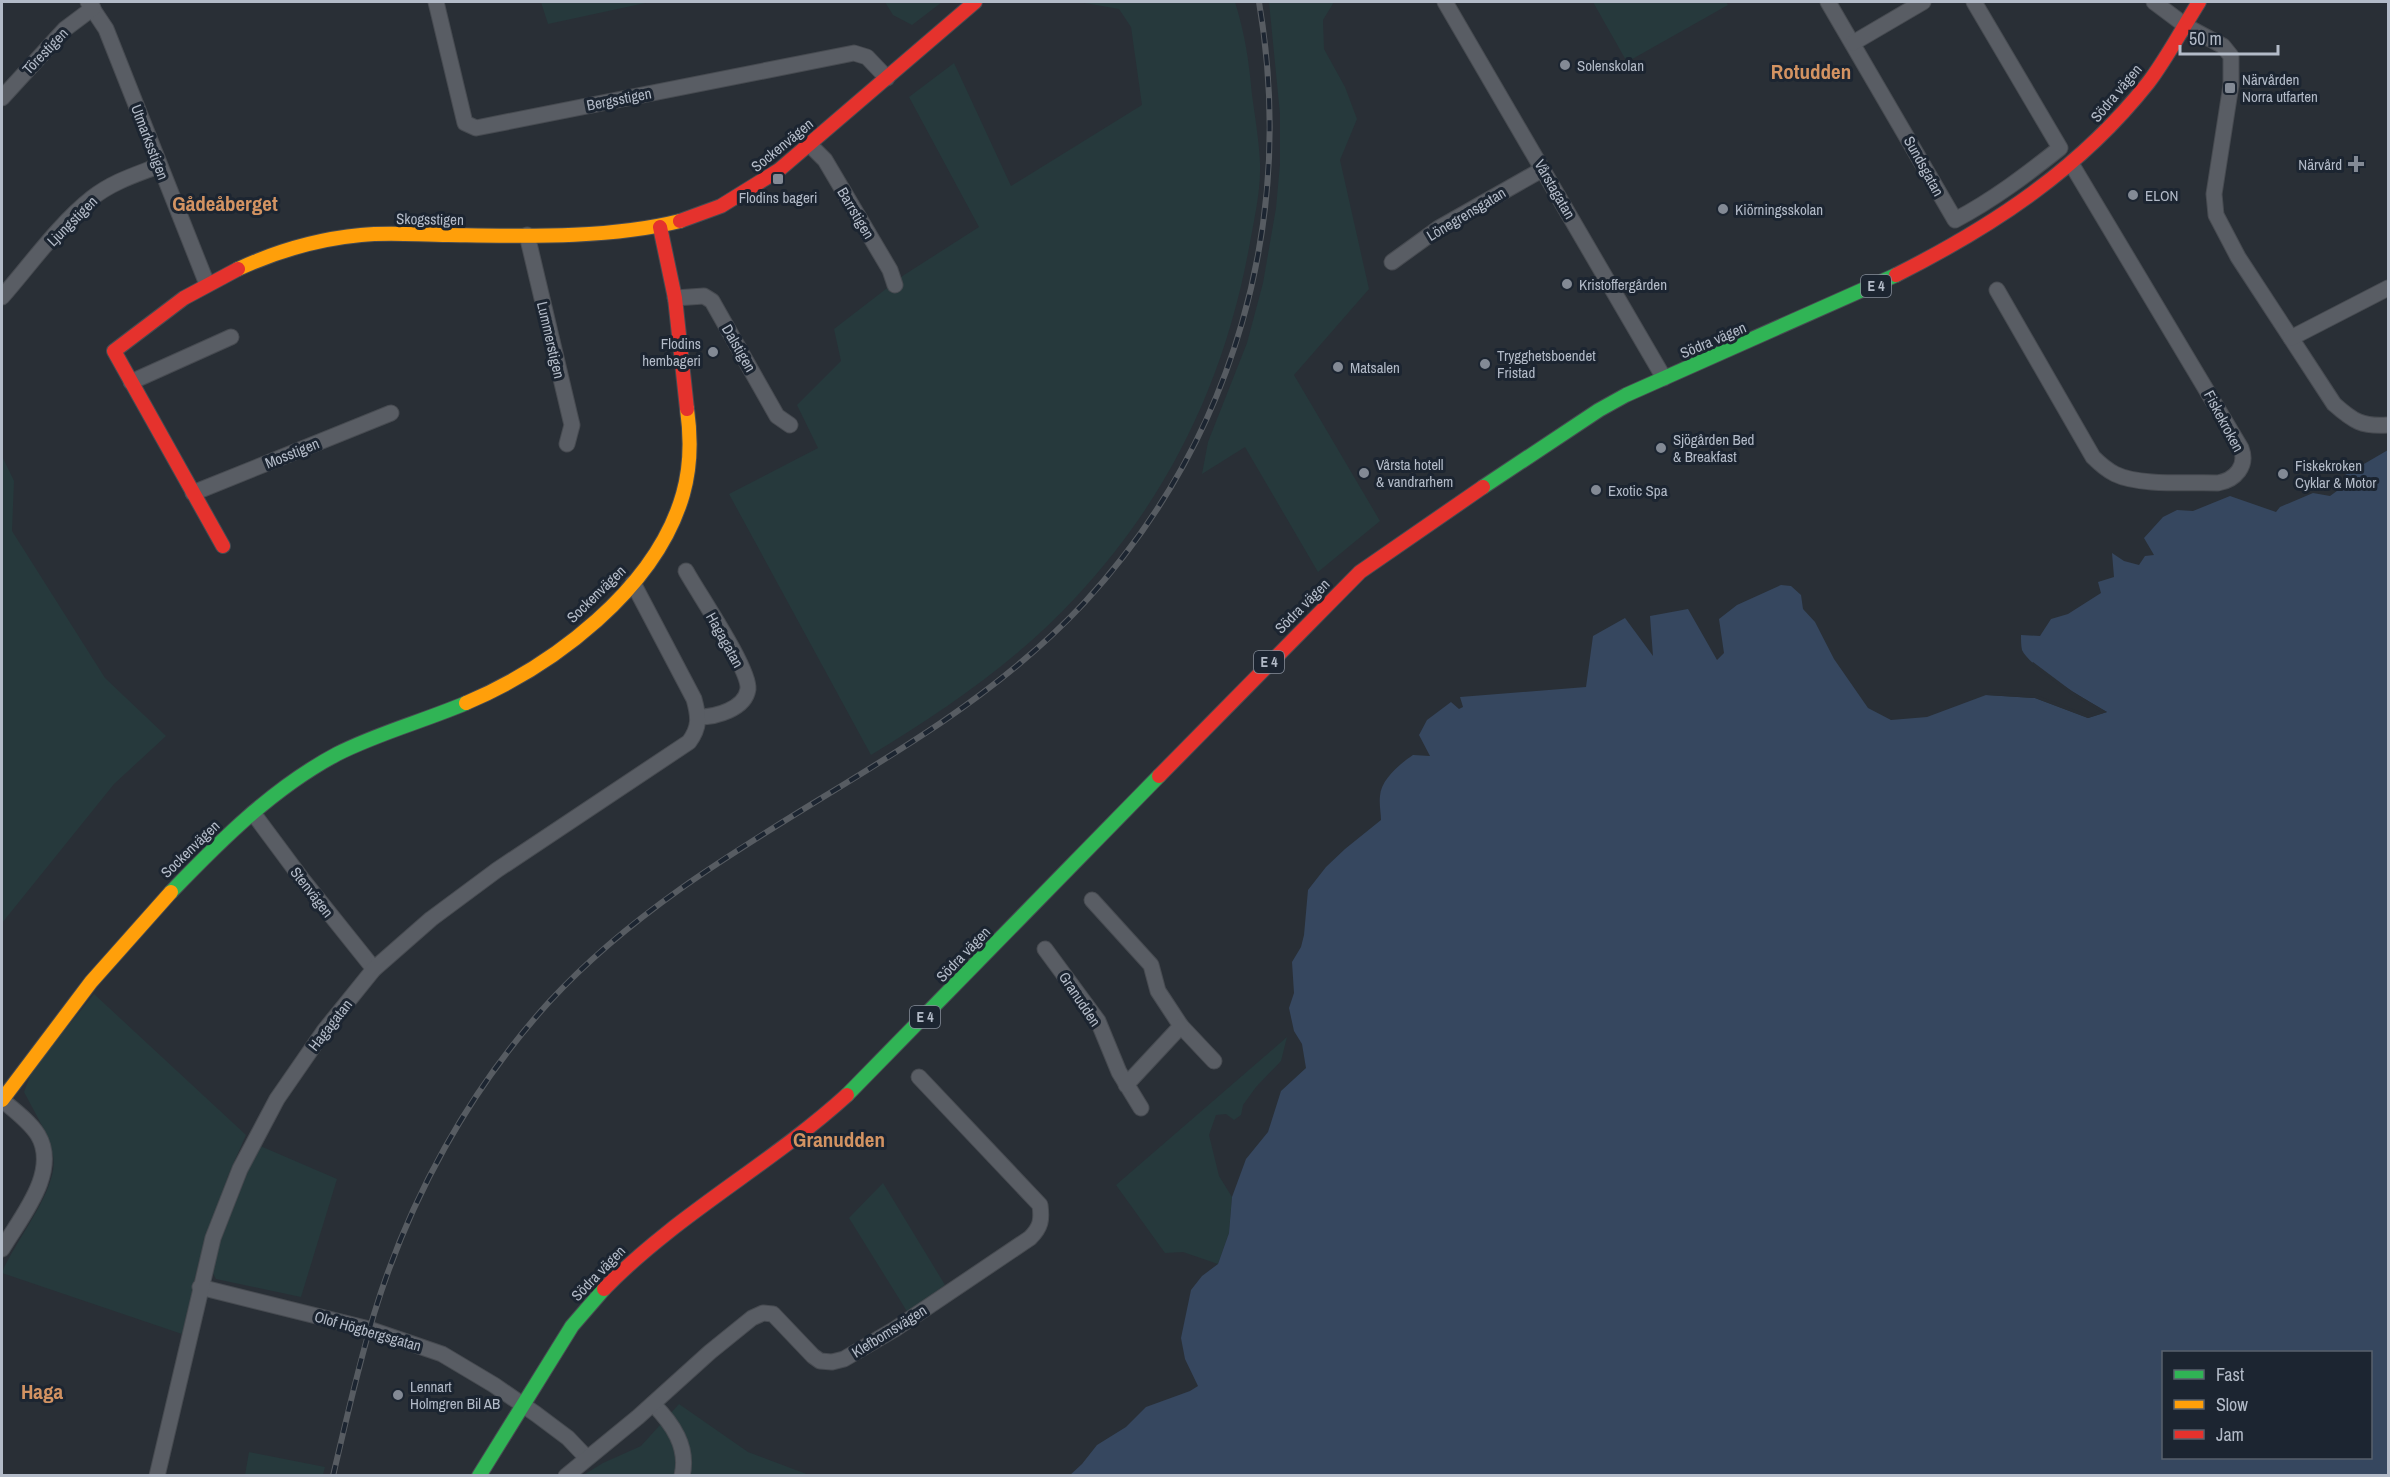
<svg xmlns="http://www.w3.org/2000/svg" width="2390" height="1477" font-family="'Archivo Narrow',sans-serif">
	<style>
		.green { fill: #26393c }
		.water { fill: #36475f; fill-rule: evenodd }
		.pier { fill: #292f36 }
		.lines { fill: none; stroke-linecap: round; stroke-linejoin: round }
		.street-casing { stroke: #474b51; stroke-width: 17 }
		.fast-casing { stroke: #474b51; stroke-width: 16 }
		.slow-casing { stroke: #474b51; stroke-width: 16 }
		.jam-casing { stroke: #474b51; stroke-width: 16 }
		.street { stroke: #595d64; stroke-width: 15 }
		.fast { stroke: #30b455; stroke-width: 14 }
		.slow { stroke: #ff9f0a; stroke-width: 14 }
		.jam { stroke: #e5322d; stroke-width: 14 }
		.rail-casing { stroke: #575c62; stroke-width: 6 }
		.rail { stroke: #1c2531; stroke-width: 4; stroke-dasharray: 11; stroke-linecap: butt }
		.poi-dot { fill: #838a95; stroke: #1c2531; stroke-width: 2 }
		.labels { text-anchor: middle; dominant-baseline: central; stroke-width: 6; stroke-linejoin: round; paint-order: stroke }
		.shield { fill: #1c2531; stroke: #868e9b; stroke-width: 1.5 }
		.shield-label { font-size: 14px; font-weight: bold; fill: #b3bbc8 }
		.street-label { font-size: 15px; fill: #b3bbc8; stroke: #1c2531 }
		.poi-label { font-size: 15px; fill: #b3bbc8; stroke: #1c2531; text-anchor: start }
		.district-label { font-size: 21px; font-weight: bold; fill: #d39362; stroke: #1c2531 }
	</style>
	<rect width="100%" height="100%" fill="#292f36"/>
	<g class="green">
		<polygon points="541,2 650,2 548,24"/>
		<polygon points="885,2 942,2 912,25 893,15"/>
		<path d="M1079,2H1235C1245,34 1249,61 1252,95C1255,117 1259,140 1260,163C1261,191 1254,220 1249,248C1224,382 1169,497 1076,597C1017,661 945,710 871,755L729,494L818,448L797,405L841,361L834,329L904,275L979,227L909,97L954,63L1011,186L1142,105L1131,27L1119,9Z"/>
		<polygon points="1269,2 1334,2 1323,20 1324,49 1345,87 1357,119 1340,160 1369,289 1294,375 1380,521 1318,572 1245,447 1202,474 1208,442 1247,343 1263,283 1276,208 1280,164 1280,114"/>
		<polygon points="1593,2 1726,2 1728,5 1627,62"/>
		<polygon points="2,456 14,481 12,531 105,678 166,736 114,784 2,923"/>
		<path d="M94,994L246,1135L228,1176L199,1261L182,1334L2,1273C13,1243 60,1188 53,1156C48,1133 35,1113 24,1092L32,1071Z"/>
		<polygon points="1287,1037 1281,1061 1256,1087 1243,1105 1241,1115 1234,1120 1226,1114 1216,1115 1209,1135 1219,1176 1232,1197 1229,1233 1218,1264 1183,1252 1165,1253 1116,1185"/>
		<polygon points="258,1145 337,1179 301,1297 216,1279 210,1268"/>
		<polygon points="883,1183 945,1285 908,1313 849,1218"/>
		<polygon points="679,1404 748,1452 809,1475 582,1476 603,1463 641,1446"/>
		<polygon points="249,1452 325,1467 323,1475 245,1475"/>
	</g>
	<path class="water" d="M2388,450V1475L1069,1476L1082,1464L1097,1445L1126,1427L1146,1407L1190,1391L1198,1386L1185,1359L1181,1338L1191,1290L1202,1276L1218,1264L1229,1233L1232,1197L1246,1159L1268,1132L1281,1091L1306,1068L1302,1044L1294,1031L1289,1008L1294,993L1292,962L1301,947L1304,935L1308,890L1326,867L1345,849L1381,820C1381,813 1379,804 1380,796C1381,779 1401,763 1413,755L1430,756L1419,735L1427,720L1451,702L1459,709L1463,707L1460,697L1586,687L1593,636L1625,618L1653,656L1650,616L1688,609L1717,660L1724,653L1719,619L1737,605L1781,585L1791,586L1801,595L1803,609L1815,622L1834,659L1868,708L1891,720L1927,717L1986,695L2035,698L2088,718L2107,712C2089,701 2030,668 2022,650C2021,646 2021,639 2021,635L2040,636L2051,619L2068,614L2101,593L2098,582L2114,577L2112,553L2124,561L2139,565L2145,556L2154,555L2144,538L2163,517L2177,510L2193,511L2230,496L2276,512L2280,507L2313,493L2330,496L2341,488L2345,475ZM2164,1352H2370V1458H2164Z"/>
	<polygon class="pier" points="2033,662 2073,692 2107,712 2088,718 2035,698 1986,695 1990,692 2036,695 2088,715 2100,711 2071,694 2031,664"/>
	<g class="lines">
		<defs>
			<g id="street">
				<polyline points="88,2 106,29 207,284"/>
				<polyline points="436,2 465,123 476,128 854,53 867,57 887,78"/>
				<polyline points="1445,2 1664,378"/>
				<path d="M1828,2L1955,220C1993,200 2026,175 2060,148L1974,2"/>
				<path d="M2154,2L2186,26L2223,46L2231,56V85L2214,194L2216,215L2238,257L2334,404C2353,421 2362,427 2388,425"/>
				<polyline points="1853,43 1923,2"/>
				<polyline points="2,98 65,29 93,8"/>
				<polyline points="810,145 825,160 890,270 895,285"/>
				<polyline points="527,235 572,425 567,444"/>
				<polyline points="1392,262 1439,228 1543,169"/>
				<path d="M1997,290L2093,457C2100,464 2107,470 2115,474C2139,486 2190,482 2218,483C2235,480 2248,466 2241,448L2072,165"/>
				<path d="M2,297C30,265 59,224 92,198C112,182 135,175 158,166"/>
				<polyline points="675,298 704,296 712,301 777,416 790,425"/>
				<polyline points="2291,338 2388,288"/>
				<polyline points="131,382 231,337"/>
				<polyline points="193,493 391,413"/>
				<path d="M686,571C698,593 750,669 748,689C745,709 716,717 699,717"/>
				<polyline points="253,813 302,879 374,969"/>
				<polyline points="1092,900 1151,965 1158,991 1181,1026 1214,1061"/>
				<polyline points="1045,949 1098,1021 1119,1072 1141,1108"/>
				<polyline points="1126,1085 1181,1026"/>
				<path d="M2,1249C20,1218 60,1172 38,1135C30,1122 14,1110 2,1100"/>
				<polyline points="200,1287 369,1329 442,1354 494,1385 536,1414 568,1438 587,1458"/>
				<path d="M653,1404C672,1423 689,1447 682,1476"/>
				<path d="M157,1476L213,1238L240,1169L277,1099L324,1031L374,969L431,919L497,870L689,742C700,727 699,717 694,699L633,583"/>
				<path d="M566,1476L638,1417L710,1352L752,1318L763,1313L773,1314L813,1356L820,1361L832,1362L844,1359L895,1329L1030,1238C1041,1227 1042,1220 1040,1205L919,1077"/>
			</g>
			<g id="fast">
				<polyline points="1483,487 1599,410 1626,395 1896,275"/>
				<path d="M171,892C221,840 273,788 337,754C378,733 424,721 466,703"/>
				<polyline points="847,1095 1159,776"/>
				<polyline points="479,1476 572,1326 604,1289"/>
			</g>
			<g id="slow">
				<path d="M238,269C277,251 318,239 361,235C390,232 419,235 448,235C522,236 608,239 680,221"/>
				<path d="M466,703C553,666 656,589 683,494C691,466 691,437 687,409"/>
				<polyline points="2,1100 91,982 171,892"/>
			</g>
			<g id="jam">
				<polyline points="680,221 721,206 779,170 975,2"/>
				<polyline points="660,227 675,298 687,409"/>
				<path d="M1896,275C1993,226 2080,169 2148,83C2167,58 2182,29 2199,2"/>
				<polyline points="223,546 114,351 184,298 238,269"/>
				<polyline points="1159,776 1360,572 1483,487"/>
				<path d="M604,1289C677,1214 770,1165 847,1095"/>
			</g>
		</defs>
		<use href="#street" class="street-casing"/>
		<use href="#fast" class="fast-casing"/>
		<use href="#slow" class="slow-casing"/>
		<use href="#jam" class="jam-casing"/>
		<use href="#street" class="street"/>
		<use href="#fast" class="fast"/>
		<use href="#slow" class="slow"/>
		<use href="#jam" class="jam"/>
		<defs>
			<path id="rail" d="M333,1476C346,1421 358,1367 374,1314C409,1199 469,1090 550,1001C661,881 809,812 942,722C993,687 1042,648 1084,603C1235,439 1296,220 1259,2"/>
		</defs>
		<use href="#rail" class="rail-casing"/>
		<use href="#rail" class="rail"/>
	</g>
	<g class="poi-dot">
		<circle cx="1565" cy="65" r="6"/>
		<rect x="2224" y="82" width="12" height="12" rx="3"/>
		<path d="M2353 155h6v6h6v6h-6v6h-6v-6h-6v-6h6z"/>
		<rect x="772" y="173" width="12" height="12" rx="3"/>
		<circle cx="2133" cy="195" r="6"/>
		<circle cx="1723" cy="209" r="6"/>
		<circle cx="1567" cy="284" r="6"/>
		<circle cx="713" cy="352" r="6"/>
		<circle cx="1485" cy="364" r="6"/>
		<circle cx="1338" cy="367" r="6"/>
		<circle cx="1661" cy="448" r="6"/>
		<circle cx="1364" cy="473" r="6"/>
		<circle cx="2283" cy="474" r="6"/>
		<circle cx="1596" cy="490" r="6"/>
		<circle cx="398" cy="1395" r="6"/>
	</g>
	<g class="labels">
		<g class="shield">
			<rect x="1861" y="275" width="30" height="22" rx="4.5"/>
			<rect x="1254" y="651" width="30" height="22" rx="4.5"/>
			<rect x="910" y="1006" width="30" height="22" rx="4.5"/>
		</g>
		<g class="shield-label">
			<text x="1876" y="286">E 4</text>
			<text x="1269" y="662">E 4</text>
			<text x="925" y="1017">E 4</text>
		</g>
		<g class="street-label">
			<text transform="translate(45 51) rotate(-46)">Törestigen</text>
			<text transform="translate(2116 93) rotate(-50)">Södra vägen</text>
			<text transform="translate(619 99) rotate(-11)">Bergsstigen</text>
			<text transform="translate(150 142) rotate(69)">Utmarksstigen</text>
			<text transform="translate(782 145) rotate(-39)">Sockenvägen</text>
			<text transform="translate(1924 166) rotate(61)">Sundsgatan</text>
			<text transform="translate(1555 189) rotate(60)">Vårstagatan</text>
			<text transform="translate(856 213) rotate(59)">Barrstigen</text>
			<text transform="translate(1466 214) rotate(-31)">Lönegrensgatan</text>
			<text transform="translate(430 219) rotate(1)">Skogsstigen</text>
			<text transform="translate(72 221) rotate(-45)">Ljungstigen</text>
			<text transform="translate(551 340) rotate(77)">Lummerstigen</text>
			<text transform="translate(1713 340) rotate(-23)">Södra vägen</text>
			<text transform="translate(739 348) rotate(60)">Dalstigen</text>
			<text transform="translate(2224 421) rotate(62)">Fiskekroken</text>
			<text transform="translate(292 453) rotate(-22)">Mosstigen</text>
			<text transform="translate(596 594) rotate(-44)">Sockenvägen</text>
			<text transform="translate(1302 606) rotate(-45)">Södra vägen</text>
			<text transform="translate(725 640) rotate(61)">Hagagatan</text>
			<text transform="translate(190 849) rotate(-44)">Sockenvägen</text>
			<text transform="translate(312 892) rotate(52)">Stenvägen</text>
			<text transform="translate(963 954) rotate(-46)">Södra vägen</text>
			<text transform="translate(1080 999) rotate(56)">Granudden</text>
			<text transform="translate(330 1025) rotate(-52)">Hagagatan</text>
			<text transform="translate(598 1273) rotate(-46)">Södra vägen</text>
			<text transform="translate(368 1331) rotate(16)">Olof Högbergsgatan</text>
			<text transform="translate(889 1331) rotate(-32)">Klefbomsvägen</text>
		</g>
		<g class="poi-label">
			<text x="1577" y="65">Solenskolan</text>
			<text x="2242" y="79">Närvården<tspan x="2242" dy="17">Norra utfarten</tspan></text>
			<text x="2342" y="164" text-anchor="end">Närvård</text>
			<text x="2145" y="195">ELON</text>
			<text x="778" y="197" text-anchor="middle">Flodins bageri</text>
			<text x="1735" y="209">Kiörningsskolan</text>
			<text x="1579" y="284">Kristoffergården</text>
			<text x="701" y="343" text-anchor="end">Flodins<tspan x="701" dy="17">hembageri</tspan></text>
			<text x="1497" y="355">Trygghetsboendet<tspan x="1497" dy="17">Fristad</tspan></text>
			<text x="1350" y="367">Matsalen</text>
			<text x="1673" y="439">Sjögården Bed<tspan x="1673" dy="17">&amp; Breakfast</tspan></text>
			<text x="1376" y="464">Vårsta hotell<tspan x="1376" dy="17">&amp; vandrarhem</tspan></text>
			<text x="2295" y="465">Fiskekroken<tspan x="2295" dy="17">Cyklar &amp; Motor</tspan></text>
			<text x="1608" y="490">Exotic Spa</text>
			<text x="410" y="1386">Lennart<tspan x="410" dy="17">Holmgren Bil AB</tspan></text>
		</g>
		<g class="district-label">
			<text x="1811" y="71">Rotudden</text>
			<text x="225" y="203">Gådeåberget</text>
			<text x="839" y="1139">Granudden</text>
			<text x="42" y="1391">Haga</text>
		</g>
	</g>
	<rect width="2390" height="1477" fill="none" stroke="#b3bbc8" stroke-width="6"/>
	<rect x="2162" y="1351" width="210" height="108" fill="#1c2531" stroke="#58616d" stroke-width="1.5"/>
	<rect x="2174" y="1370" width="30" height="9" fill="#30b455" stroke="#58616d" stroke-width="1.5"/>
	<text x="2216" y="1381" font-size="18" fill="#b3bbc8">Fast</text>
	<rect x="2174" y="1400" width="30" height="9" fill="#ff9f0a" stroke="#58616d" stroke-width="1.5"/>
	<text x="2216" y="1411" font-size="18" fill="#b3bbc8">Slow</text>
	<rect x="2174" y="1430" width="30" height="9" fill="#e5322d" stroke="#58616d" stroke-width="1.5"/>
	<text x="2216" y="1441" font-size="18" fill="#b3bbc8">Jam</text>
	<path d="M2180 45v9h98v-9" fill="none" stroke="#b3bbc8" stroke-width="3"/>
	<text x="2189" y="45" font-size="18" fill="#b3bbc8" stroke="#1c2531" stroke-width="4.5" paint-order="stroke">50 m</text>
</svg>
